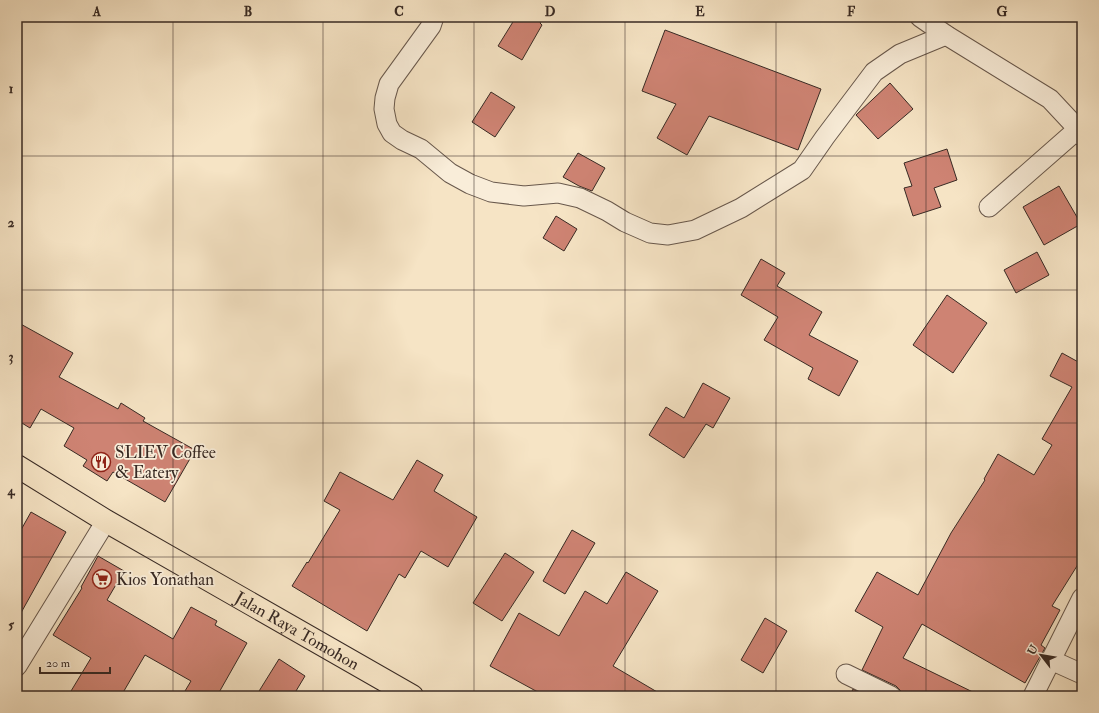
<svg xmlns="http://www.w3.org/2000/svg" width="1099" height="713" font-family="'IM FELL Double Pica',serif">
	<style>
		.building { fill: #ce8373; stroke: #382a24 }
		.lines { fill: none; stroke-linecap: round; stroke-linejoin: round }
		.minor-casing { stroke: #68584c; stroke-width: 21 }
		.trunk-casing { stroke: #382a24; stroke-width: 24 }
		.minor { stroke: #f9edd9; stroke-width: 19 }
		.trunk { stroke: #f6e4c5; stroke-width: 22 }
		.grid { fill: none; stroke: #382a24; stroke-width: 1; stroke-opacity: 0.55 }
		.labels { text-anchor: middle; dominant-baseline: central; stroke-width: 3.5; stroke-linejoin: round; paint-order: stroke }
		.poi-label { font-size: 17px; fill: #382a24; stroke: #f9edd9; text-anchor: start }
		.street-label { font-size: 17px; fill: #382a24; stroke: #f9edd9 }
		.neatline { fill: none; stroke: #382a24; stroke-width: 1.5 }
		.grid-label { font-size: 13px; text-anchor: middle; font-weight: bold; fill: #382a24 }
	</style>
	<rect width="100%" height="100%" fill="#f6e4c5"/>
	<filter id="stains"><feTurbulence type="fractalNoise" baseFrequency=".005" numOctaves="4"/><feColorMatrix values="0 0 0 0 .2 0 0 0 0 .09 0 0 0 0 .02 0 0 0 .5 -.17"/></filter>
	<radialGradient id="worn" r=".72"><stop offset=".6" stop-color="#630" stop-opacity="0"/><stop offset="1" stop-color="#630" stop-opacity=".3"/></radialGradient>
	<g class="building">
		<polygon points="516,17 543,17 540,23 542,25 522,60 498,46"/>
		<polygon points="665,30 821,89 798,150 709,116 687,155 657,138 676,104 642,91"/>
		<polygon points="890,83 913,109 878,139 856,115"/>
		<polygon points="491,92 515,107 495,137 472,122"/>
		<polygon points="947,149 957,180 934,188 941,207 913,216 904,188 912,186 904,163"/>
		<polygon points="578,153 605,168 592,191 579,186 563,177"/>
		<polygon points="1059,186 1081,224 1044,245 1023,207"/>
		<polygon points="556,216 577,229 564,251 543,238"/>
		<polygon points="1037,252 1049,275 1016,293 1004,270"/>
		<polygon points="761,259 785,273 777,286 822,312 809,335 858,361 839,396 808,379 813,368 764,340 778,317 741,295"/>
		<polygon points="947,295 987,323 953,373 913,345"/>
		<polygon points="17,322 73,353 59,377 118,409 121,403 145,418 143,421 195,450 165,502 113,472 107,481 83,466 87,460 64,446 74,428 41,409 30,428 17,420"/>
		<polygon points="1062,353 1082,364 1082,558 1052,606 1060,610 1041,645 1045,648 1025,683 922,624 903,658 981,696 902,696 900,690 896,686 862,670 883,627 855,611 877,572 918,595 951,533 985,480 984,479 998,454 1034,475 1052,445 1042,439 1072,387 1050,376"/>
		<polygon points="703,383 730,398 713,428 706,424 684,458 649,435 666,407 684,418"/>
		<polygon points="417,460 443,475 434,491 477,517 448,567 421,551 405,578 399,574 367,631 292,586 307,562 308,563 340,510 324,501 340,472 393,500"/>
		<polygon points="31,512 66,532 17,620 17,537"/>
		<polygon points="572,530 595,543 565,594 543,581"/>
		<polygon points="505,553 534,572 502,621 473,603"/>
		<polygon points="98,556 124,571 107,600 173,639 191,607 217,621 215,625 247,643 217,696 182,696 191,681 145,655 121,696 68,696 91,658 53,635 82,588 81,587"/>
		<polygon points="626,572 658,591 613,666 664,696 545,696 490,666 519,613 559,636 585,591 607,604"/>
		<polygon points="765,618 787,631 763,673 741,660"/>
		<polygon points="279,659 305,676 293,696 256,696"/>
		<polygon points="853,689 866,696 850,696"/>
	</g>
	<g class="lines">
		<defs>
			<g id="minor">
				<polyline points="434,17 431,26 389,84 385,98 384,109 387,124 392,133 402,140 421,149 450,173 470,184 491,192 524,196 558,193 580,198 607,211 625,222 650,233 668,235 695,230 741,208 802,170 825,137 874,72 900,54 946,35"/>
				<polyline points="920,17 946,35 1050,99 1078,129 1082,136"/>
				<polyline points="989,207 1078,129"/>
				<polyline points="1051,660 1082,674"/>
				<polyline points="17,666 106,521"/>
				<polyline points="846,674 891,696"/>
				<polyline points="1033,696 1082,598"/>
			</g>
			<g id="trunk">
				<path id="s1" d="M17,466L106,521L412,696"/>
			</g>
		</defs>
		<use href="#minor" class="minor-casing"/>
		<use href="#trunk" class="trunk-casing"/>
		<use href="#minor" class="minor"/>
		<use href="#trunk" class="trunk"/>
	</g>
	<path class="grid" d="M173,17V696M323,17V696M474,17V696M625,17V696M776,17V696M926,17V696M17,156H1082M17,290H1082M17,423H1082M17,557H1082"/>
	<defs>
		<symbol id="restaurant-ring" viewBox="-11 -11 22 22"><circle r="9.5" fill="#f9edd9" stroke="#8f2418" stroke-width="1.5"/><path d="M-5-6h1v4h1v-4h1v4h1v-4h1v5L-1.5 .5V6h-2V.5L-5-1ZM5-6V6H3V1.5H1.5Q1.5-4 5-6Z" fill="#8f2418"/></symbol>
		<symbol id="supermarket-ring" viewBox="-11 -11 22 22"><circle r="9.5" fill="#f9edd9" stroke="#8f2418" stroke-width="1.5"/><path d="M-6-5.5h2.5l.6 2H6L4.5 2H-2.5L-4.4-4H-6ZM-1.5 3.2a1.3 1.3 0 1 0 .1 0ZM3 3.2a1.3 1.3 0 1 0 .1 0Z" fill="#8f2418"/></symbol>
	</defs>
	<g fill-rule="evenodd">
		<use href="#restaurant-ring" x="90" y="451" width="22" height="22"/>
		<use href="#supermarket-ring" x="91" y="568" width="22" height="22"/>
	</g>
	<g class="labels">
		<g class="poi-label">
			<text x="115" y="452">SLIEV Coffee<tspan x="115" dy="20">&amp; Eatery</tspan></text>
			<text x="116" y="579">Kios Yonathan</text>
		</g>
		<g class="street-label">
			<text stroke="none"><textPath href="#s1" startOffset="325">Jalan Raya Tomohon</textPath></text>
		</g>
	</g>
	<rect width="1099" height="713" fill="none" stroke="#f6e4c5" stroke-width="44"/>
	<g transform="translate(1041 655) rotate(301)" stroke="#f9edd9" stroke-width="3" paint-order="stroke">
	<path d="M0-3L7 15L0 10L-7 15Z" fill="#382a24"/>
	<text y="-6" font-size="11" font-weight="bold" text-anchor="middle" fill="#382a24">U</text>
	</g>
	<path d="M40 667v6h70v-6" fill="none" stroke="#382a24" stroke-width="2"/>
	<text x="46" y="667" font-size="12" fill="#382a24" stroke="#f9edd9" stroke-width="3" paint-order="stroke">20 m</text>
	<rect x="22" y="22" width="1055" height="669" class="neatline"/>
	<g class="grid-label">
		<text x="97" y="16">A</text>
		<text x="248" y="16">B</text>
		<text x="399" y="16">C</text>
		<text x="550" y="16">D</text>
		<text x="700" y="16">E</text>
		<text x="851" y="16">F</text>
		<text x="1002" y="16">G</text>
		<text x="11" y="93">1</text>
		<text x="11" y="227">2</text>
		<text x="11" y="361">3</text>
		<text x="11" y="495">4</text>
		<text x="11" y="629">5</text>
	</g>
	<rect width="100%" height="100%" filter="url(#stains)"/>
	<rect width="100%" height="100%" fill="url(#worn)"/>
</svg>
